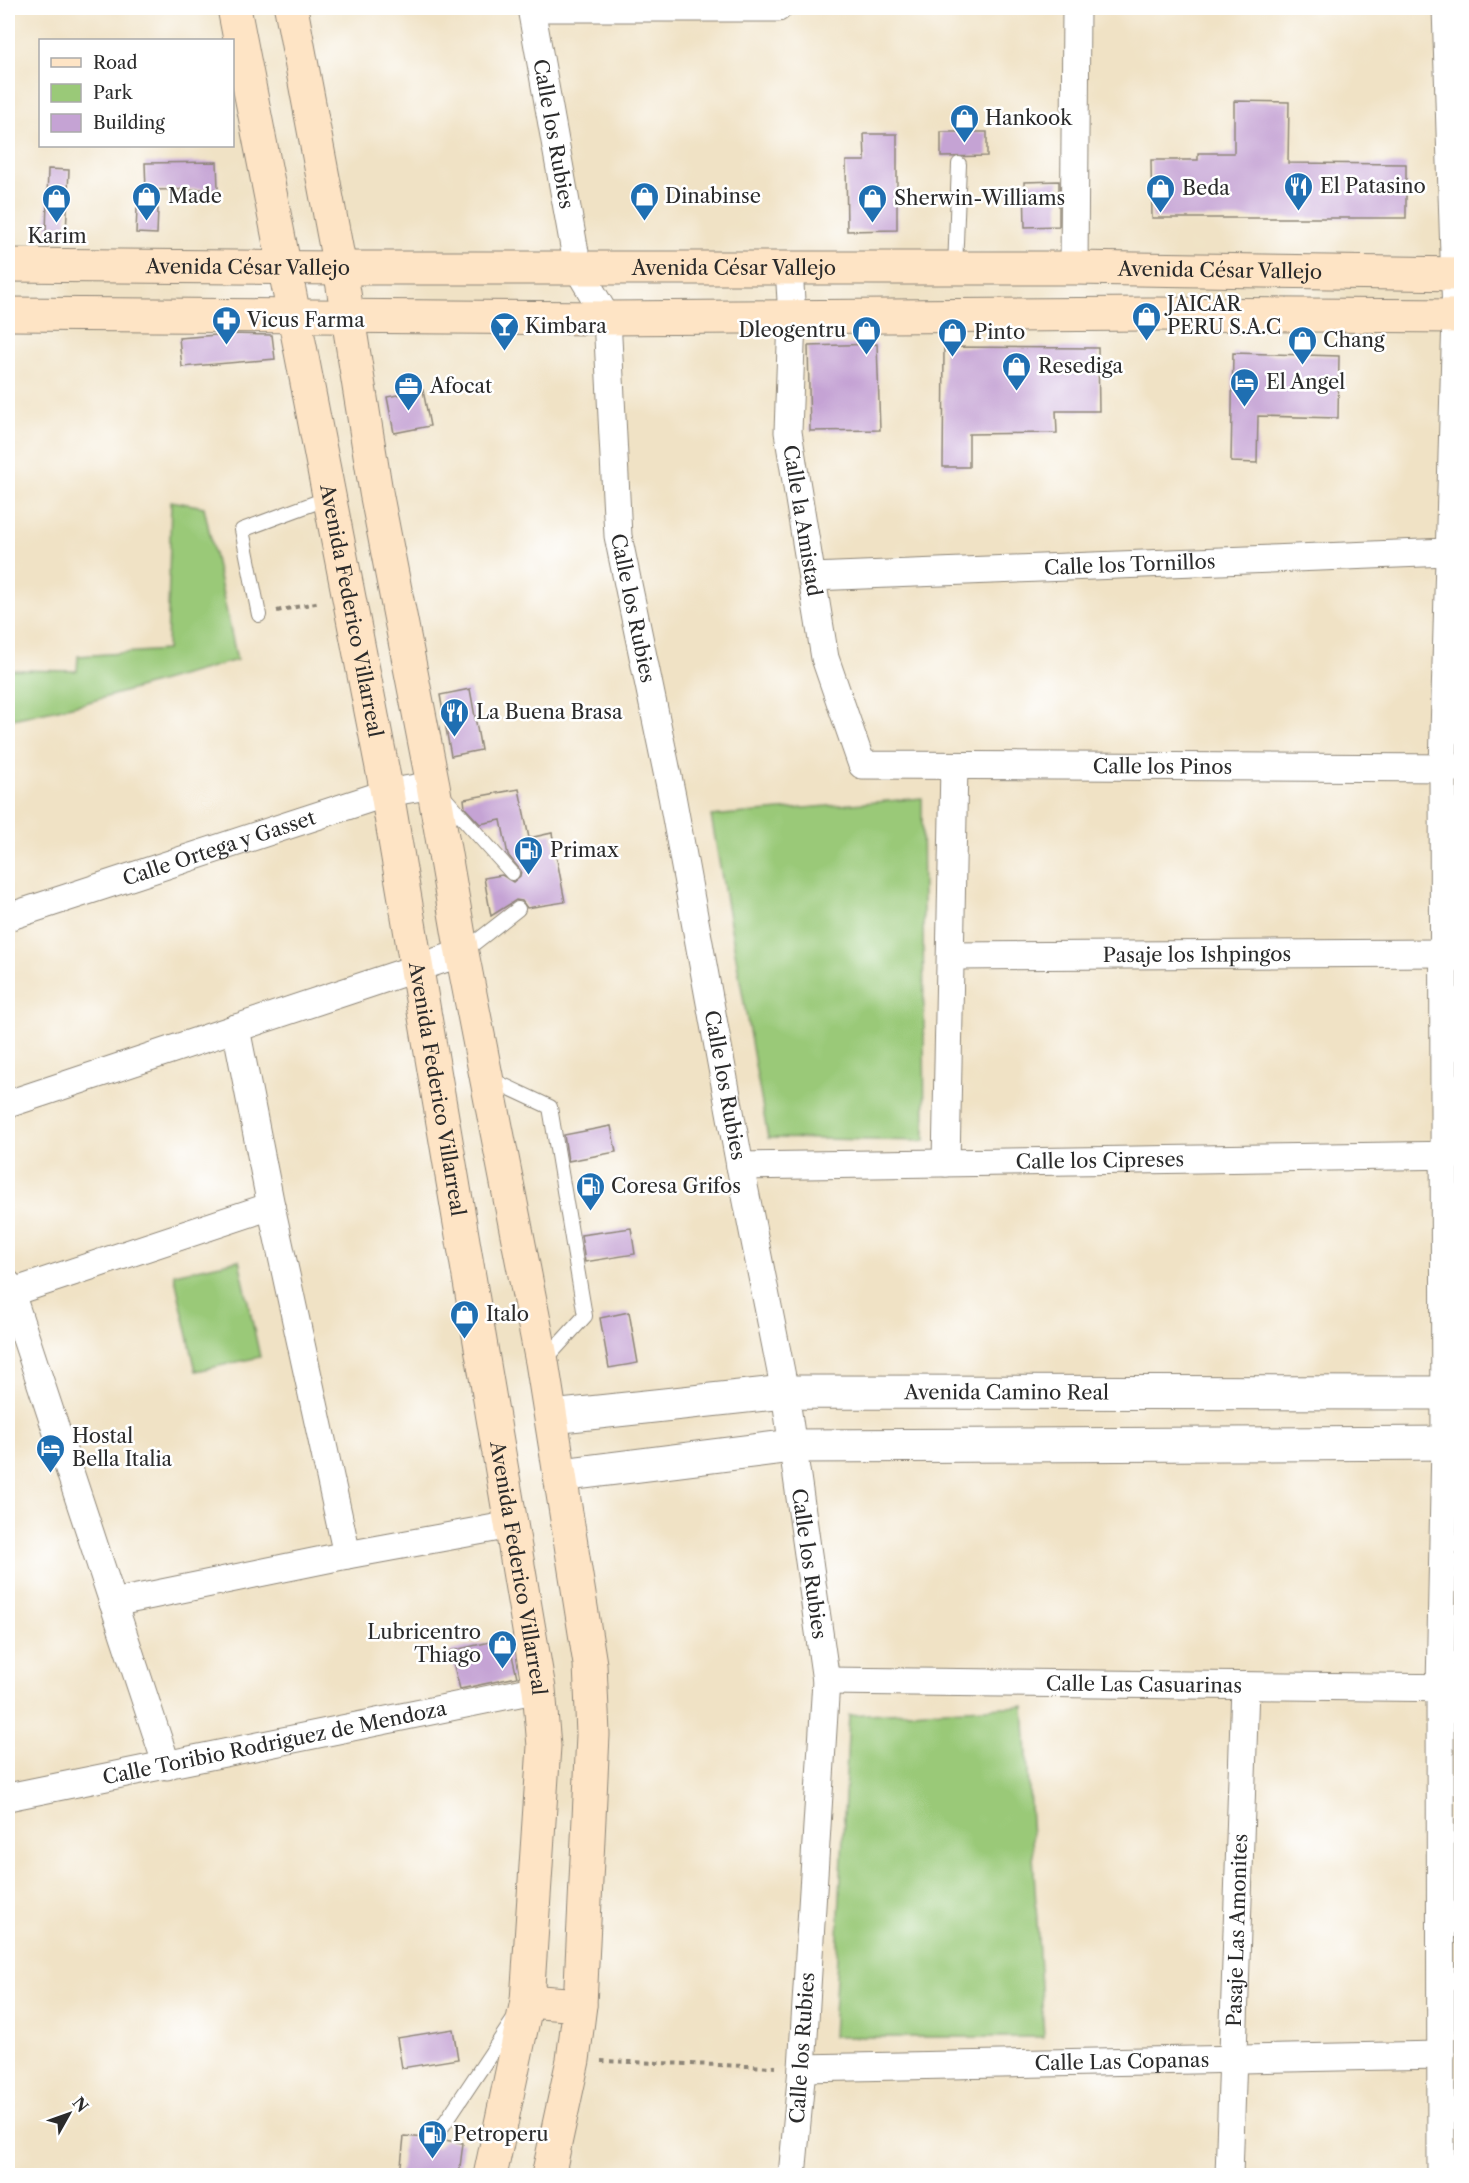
<svg xmlns="http://www.w3.org/2000/svg" width="1469" height="2183" font-family="'Libre Caslon Text',serif">
	<style>
		.green { fill: #9ac978; stroke: #627a52; stroke-width: 1.5 }
		.building { fill: #c5a3d4 }
		.lines { fill: none; stroke-linecap: round; stroke-linejoin: round }
		.service-casing { stroke: #8e8678; stroke-width: 16 }
		.minor-casing { stroke: #8e8678; stroke-width: 29 }
		.tertiary-casing { stroke: #8e8678; stroke-width: 35 }
		.secondary-casing { stroke: #8e8678; stroke-width: 35 }
		.path { stroke: #8e8678; stroke-width: 4; stroke-dasharray: 4.5 4.5; stroke-linecap: butt }
		.service { stroke: #fff; stroke-width: 14 }
		.minor { stroke: #fff; stroke-width: 27 }
		.tertiary { stroke: #fff; stroke-width: 33 }
		.secondary { stroke: #fee4c5; stroke-width: 33 }
		.labels { text-anchor: middle; dominant-baseline: central; stroke-width: 5; stroke-linejoin: round; paint-order: stroke }
		.poi-label { font-size: 20px; fill: #2b2b2b; stroke: #fff; text-anchor: start }
		.street-label { font-size: 20px; fill: #2b2b2b; stroke: #fff }
	</style>
	<rect width="100%" height="100%" fill="#fff"/>
	<filter id="ink" filterUnits="userSpaceOnUse"><feTurbulence type="fractalNoise" baseFrequency=".0167" numOctaves="2"/><feDisplacementMap in="SourceGraphic" scale="12" xChannelSelector="R" yChannelSelector="G"/><feConvolveMatrix kernelMatrix="1 2 1 2 8 2 1 2 1" color-interpolation-filters="sRGB"/></filter>
	<filter id="wash" filterUnits="userSpaceOnUse"><feTurbulence type="fractalNoise" baseFrequency=".008" numOctaves="4" result="noise"/><feDisplacementMap in="SourceGraphic" scale="24" xChannelSelector="R" yChannelSelector="G"/><feGaussianBlur stdDeviation="1.35" result="paint"/><feColorMatrix in="noise" values="0 0 0 0 0 0 0 0 0 0 0 0 0 0 0 0 0 1.4 0 .05"/><feComposite in="paint" operator="in"/></filter>
	<g filter="url(#wash)">
		<rect width="100%" height="100%" fill="#f0e2c5"/>
		<g class="green">
			<polygon points="171,501 204,507 237,660 85,703 8,720 8,670 77,671 78,656 167,650"/>
			<polygon points="922,798 925,1141 768,1138 711,816"/>
			<polygon points="239,1260 260,1357 196,1371 174,1274"/>
			<polygon points="1024,1706 1044,2037 833,2037 849,1715"/>
		</g>
		<g id="blocks">
			<g class="building">
				<polygon points="1234,101 1289,102 1288,163 1406,164 1406,218 1152,218 1151,160 1198,160 1198,153 1234,153"/>
				<polygon points="941,132 987,132 987,156 941,157"/>
				<polygon points="864,134 897,134 897,230 847,231 846,161 865,161"/>
				<polygon points="217,162 218,189 146,190 145,163"/>
				<polygon points="48,169 69,170 66,234 46,233"/>
				<polygon points="1059,181 1059,226 1025,227 1024,182"/>
				<polygon points="137,208 158,209 157,234 136,233"/>
				<polygon points="229,334 272,335 275,359 182,367 179,338"/>
				<polygon points="877,344 880,430 810,431 808,346"/>
				<polygon points="944,347 1098,348 1099,411 1056,411 1057,433 969,434 969,467 943,467"/>
				<polygon points="1233,353 1339,356 1338,418 1258,416 1257,463 1231,462"/>
				<polygon points="423,390 430,426 394,433 387,397"/>
				<polygon points="470,689 481,750 451,756 440,695"/>
				<polygon points="519,789 529,838 552,833 565,902 527,908 522,901 516,900 491,916 484,878 502,875 513,882 520,876 521,871 508,855 501,820 480,824 465,808 464,799"/>
				<polygon points="611,1126 616,1152 568,1161 564,1135"/>
				<polygon points="631,1228 635,1254 585,1262 581,1235"/>
				<polygon points="629,1312 638,1363 609,1368 600,1318"/>
				<polygon points="508,1638 517,1677 460,1689 450,1651"/>
				<polygon points="453,2029 458,2059 402,2068 397,2038"/>
				<polygon points="404,2136 425,2138 426,2143 433,2148 438,2147 444,2140 463,2143 459,2175 400,2175"/>
			</g>
		</g>
	</g>
	<g filter="url(#ink)">
		<use href="#blocks" fill-opacity="0" stroke="#8e8678" stroke-width="1.5"/>
		<g class="lines">
			<defs>
				<g id="service">
					<polyline points="955,269 959,164"/>
					<polyline points="259,615 242,530 328,498"/>
					<polyline points="443,796 512,873"/>
					<polyline points="463,952 518,909"/>
					<polyline points="488,1078 550,1107 585,1316 544,1361"/>
					<polyline points="434,2139 512,2022"/>
				</g>
				<g id="minor">
					<path id="s1" d="M531,8L578,269L607,318L618,536L672,796L740,1166L785,1392L826,1681L802,2068L792,2176"/>
					<polyline points="532,8 778,8"/>
					<path id="s2" d="M789,268L792,317L788,432L825,658L862,765L1460,768"/>
					<polyline points="1074,268 1076,8"/>
					<path id="s3" d="M812,577L1448,552"/>
					<path id="s4" d="M8,917L387,793L433,785"/>
					<path id="s5" d="M951,956L1444,953"/>
					<polyline points="236,1028 271,1206 347,1555"/>
					<polyline points="8,1104 462,953"/>
					<polyline points="946,1163 954,766"/>
					<path id="s6" d="M740,1166L1461,1155"/>
					<polyline points="8,1284 167,1766"/>
					<polyline points="10,1293 271,1206"/>
					<polyline points="113,1603 347,1555 511,1525"/>
					<path id="s7" d="M826,1681L1462,1688"/>
					<path id="s8" d="M8,1797L539,1689"/>
					<path id="s9" d="M802,2068L1441,2055"/>
					<path id="s10" d="M1229,2176L1245,1686"/>
					<polyline points="1441,2176 1440,1688 1445,1443 1443,768 1456,316 1446,8"/>
				</g>
				<g id="tertiary">
					<path id="s11" d="M552,1417L785,1392L1462,1393"/>
					<polyline points="561,1475 792,1446 1462,1443"/>
				</g>
				<g id="secondary">
					<path id="s12" d="M234,8L387,793L539,1689L544,1746L527,2001L490,2176"/>
					<polyline points="291,8 340,268 376,492 433,785 462,953 542,1362 590,1664 593,1735 580,2005 573,2060 548,2176"/>
					<path id="s13" d="M8,265L340,268H1074L1462,274"/>
					<polyline points="8,314 607,318 1149,314 1462,316"/>
					<polyline points="527,2001 580,2005"/>
				</g>
			</defs>
			<use href="#service" class="service-casing"/>
			<use href="#minor" class="minor-casing"/>
			<use href="#tertiary" class="tertiary-casing"/>
			<use href="#secondary" class="secondary-casing"/>
			<g class="path">
				<polyline points="277,611 320,602"/>
				<polyline points="601,2061 776,2067"/>
			</g>
			<use href="#service" class="service"/>
			<use href="#minor" class="minor"/>
			<use href="#tertiary" class="tertiary"/>
			<use href="#secondary" class="secondary"/>
		</g>
	</g>
	<defs>
		<symbol id="shop-pin" viewBox="-11 -11 22 30"><path d="M0 17L-7.5 6A9.5 9.5 0 1 1 7.5 6Z" fill="#1f6fb2" stroke="#fff"/><path d="M-5-2.5h2.3a2.7 3.5 0 0 1 5.4 0H5L5.5 6h-11ZM-1.5-2.5h3a1.5 2.3 0 0 0-3 0Z" fill="#fff"/></symbol>
		<symbol id="restaurant-pin" viewBox="-11 -11 22 30"><path d="M0 17L-7.5 6A9.5 9.5 0 1 1 7.5 6Z" fill="#1f6fb2" stroke="#fff"/><path d="M-5-6h1v4h1v-4h1v4h1v-4h1v5L-1.5 .5V6h-2V.5L-5-1ZM5-6V6H3V1.5H1.5Q1.5-4 5-6Z" fill="#fff"/></symbol>
		<symbol id="pharmacy-pin" viewBox="-11 -11 22 30"><path d="M0 17L-7.5 6A9.5 9.5 0 1 1 7.5 6Z" fill="#1f6fb2" stroke="#fff"/><path d="M-2-6h4v4h4v4h-4v4h-4v-4h-4v-4h4Z" fill="#fff"/></symbol>
		<symbol id="bar-pin" viewBox="-11 -11 22 30"><path d="M0 17L-7.5 6A9.5 9.5 0 1 1 7.5 6Z" fill="#1f6fb2" stroke="#fff"/><path d="M-6-5H6L.8 .8V4.5H3.5V6h-7V4.5H-.8V.8Z" fill="#fff"/></symbol>
		<symbol id="hotel-pin" viewBox="-11 -11 22 30"><path d="M0 17L-7.5 6A9.5 9.5 0 1 1 7.5 6Z" fill="#1f6fb2" stroke="#fff"/><path d="M-6-4.5h1.5V1H6V5H4.5V3h-9V5H-6ZM-4 0a1.8 1.8 0 1 1 3.6 0ZM.5 0V-2.5h3Q6-2.5 6 0Z" fill="#fff"/></symbol>
		<symbol id="office-pin" viewBox="-11 -11 22 30"><path d="M0 17L-7.5 6A9.5 9.5 0 1 1 7.5 6Z" fill="#1f6fb2" stroke="#fff"/><path d="M-6-3h4V-5.5h4V-3h4V5H-6ZM-1-4.5V-3h2v-1.5ZM-6 0V1H6V0Z" fill="#fff"/></symbol>
		<symbol id="fuel-pin" viewBox="-11 -11 22 30"><path d="M0 17L-7.5 6A9.5 9.5 0 1 1 7.5 6Z" fill="#1f6fb2" stroke="#fff"/><path d="M-5.5-6h7V0h2V4h1.3V-2.5L3-4.5l.8-.8L6-3V5H2.5V1h-1V6h-7ZM-4.2-4.7v3.2H.2V-4.7Z" fill="#fff"/></symbol>
	</defs>
	<g fill-rule="evenodd">
		<use href="#shop-pin" x="948" y="102" width="33" height="45"/>
		<use href="#restaurant-pin" x="1282" y="170" width="33" height="45"/>
		<use href="#shop-pin" x="1144" y="172" width="33" height="45"/>
		<use href="#shop-pin" x="130" y="180" width="33" height="45"/>
		<use href="#shop-pin" x="628" y="180" width="33" height="45"/>
		<use href="#shop-pin" x="40" y="182" width="33" height="45"/>
		<use href="#shop-pin" x="856" y="182" width="33" height="45"/>
		<use href="#shop-pin" x="1130" y="300" width="33" height="45"/>
		<use href="#pharmacy-pin" x="210" y="304" width="33" height="45"/>
		<use href="#bar-pin" x="488" y="310" width="33" height="45"/>
		<use href="#shop-pin" x="850" y="314" width="33" height="45"/>
		<use href="#shop-pin" x="936" y="316" width="33" height="45"/>
		<use href="#shop-pin" x="1286" y="324" width="33" height="45"/>
		<use href="#shop-pin" x="1000" y="350" width="33" height="45"/>
		<use href="#hotel-pin" x="1228" y="366" width="33" height="45"/>
		<use href="#office-pin" x="392" y="370" width="33" height="45"/>
		<use href="#restaurant-pin" x="438" y="696" width="33" height="45"/>
		<use href="#fuel-pin" x="512" y="834" width="33" height="45"/>
		<use href="#fuel-pin" x="574" y="1170" width="33" height="45"/>
		<use href="#shop-pin" x="448" y="1298" width="33" height="45"/>
		<use href="#hotel-pin" x="34" y="1432" width="33" height="45"/>
		<use href="#shop-pin" x="486" y="1628" width="33" height="45"/>
		<use href="#fuel-pin" x="416" y="2118" width="33" height="45"/>
	</g>
	<g class="labels">
		<g class="poi-label">
			<text x="985" y="118">Hankook</text>
			<text x="1320" y="186">El Patasino</text>
			<text x="1182" y="188">Beda</text>
			<text x="168" y="196">Made</text>
			<text x="665" y="196">Dinabinse</text>
			<text x="894" y="198">Sherwin-Williams</text>
			<text x="57" y="236" text-anchor="middle">Karim</text>
			<text x="1167" y="304">JAICAR<tspan x="1167" dy="23">PERU S.A.C</tspan></text>
			<text x="247" y="320">Vicus Farma</text>
			<text x="525" y="326">Kimbara</text>
			<text x="846" y="330" text-anchor="end">Dleogentru</text>
			<text x="974" y="332">Pinto</text>
			<text x="1323" y="340">Chang</text>
			<text x="1038" y="366">Resediga</text>
			<text x="1266" y="382">El Angel</text>
			<text x="430" y="386">Afocat</text>
			<text x="476" y="712">La Buena Brasa</text>
			<text x="550" y="850">Primax</text>
			<text x="611" y="1186">Coresa Grifos</text>
			<text x="486" y="1314">Italo</text>
			<text x="72" y="1436">Hostal<tspan x="72" dy="23">Bella Italia</tspan></text>
			<text x="481" y="1632" text-anchor="end">Lubricentro<tspan x="481" dy="23">Thiago</tspan></text>
			<text x="453" y="2134">Petroperu</text>
		</g>
		<g class="street-label">
			<text stroke="none"><textPath href="#s1" startOffset="128">Calle los Rubies</textPath></text>
			<text stroke="none"><textPath href="#s13" startOffset="240">Avenida César Vallejo</textPath></text>
			<text stroke="none"><textPath href="#s13" startOffset="726">Avenida César Vallejo</textPath></text>
			<text stroke="none"><textPath href="#s13" startOffset="1212">Avenida César Vallejo</textPath></text>
			<text stroke="none"><textPath href="#s2" startOffset="254">Calle la Amistad</textPath></text>
			<text stroke="none"><textPath href="#s3" startOffset="318">Calle los Tornillos</textPath></text>
			<text stroke="none"><textPath href="#s1" startOffset="614">Calle los Rubies</textPath></text>
			<text stroke="none"><textPath href="#s12" startOffset="614">Avenida Federico Villarreal</textPath></text>
			<text stroke="none"><textPath href="#s2" startOffset="807">Calle los Pinos</textPath></text>
			<text stroke="none"><textPath href="#s4" startOffset="222">Calle Ortega y Gasset</textPath></text>
			<text stroke="none"><textPath href="#s5" startOffset="246">Pasaje los Ishpingos</textPath></text>
			<text stroke="none"><textPath href="#s1" startOffset="1100">Calle los Rubies</textPath></text>
			<text stroke="none"><textPath href="#s12" startOffset="1100">Avenida Federico Villarreal</textPath></text>
			<text stroke="none"><textPath href="#s6" startOffset="360">Calle los Cipreses</textPath></text>
			<text stroke="none"><textPath href="#s11" startOffset="456">Avenida Camino Real</textPath></text>
			<text stroke="none"><textPath href="#s1" startOffset="1586">Calle los Rubies</textPath></text>
			<text stroke="none"><textPath href="#s12" startOffset="1586">Avenida Federico Villarreal</textPath></text>
			<text stroke="none"><textPath href="#s7" startOffset="318">Calle Las Casuarinas</textPath></text>
			<text stroke="none"><textPath href="#s8" startOffset="272">Calle Toribio Rodriguez de Mendoza</textPath></text>
			<text stroke="none"><textPath href="#s10" startOffset="246">Pasaje Las Amonites</textPath></text>
			<text transform="translate(802 2048) rotate(-86)">Calle los Rubies</text>
			<text stroke="none"><textPath href="#s9" startOffset="320">Calle Las Copanas</textPath></text>
		</g>
	</g>
	<rect width="1469" height="2183" fill="none" stroke="#fff" stroke-width="30"/>
	<rect x="39" y="39" width="195" height="108" fill="#ffffff" stroke="#aaaaaa" stroke-width="1.5"/>
	<rect x="51" y="58" width="30" height="9" fill="#fee4c5" stroke="#aaaaaa" stroke-width="1.5"/>
	<text x="93" y="69" font-size="18" fill="#2b2b2b">Road</text>
	<rect x="51" y="84" width="30" height="18" fill="#9ac978" stroke="#aaaaaa" stroke-width="1.5"/>
	<text x="93" y="99" font-size="18" fill="#2b2b2b">Park</text>
	<rect x="51" y="114" width="30" height="18" fill="#c5a3d4" stroke="#aaaaaa" stroke-width="1.5"/>
	<text x="93" y="129" font-size="18" fill="#2b2b2b">Building</text>
	<g transform="translate(69 2114) rotate(50)" stroke="#ffffff" stroke-width="4.5" paint-order="stroke">
	<path d="M0-4.5L10 22L0 15L-10 22Z" fill="#2b2b2b"/>
	<text y="-9" font-size="16" font-weight="bold" text-anchor="middle" fill="#2b2b2b">N</text>
	</g>
</svg>
